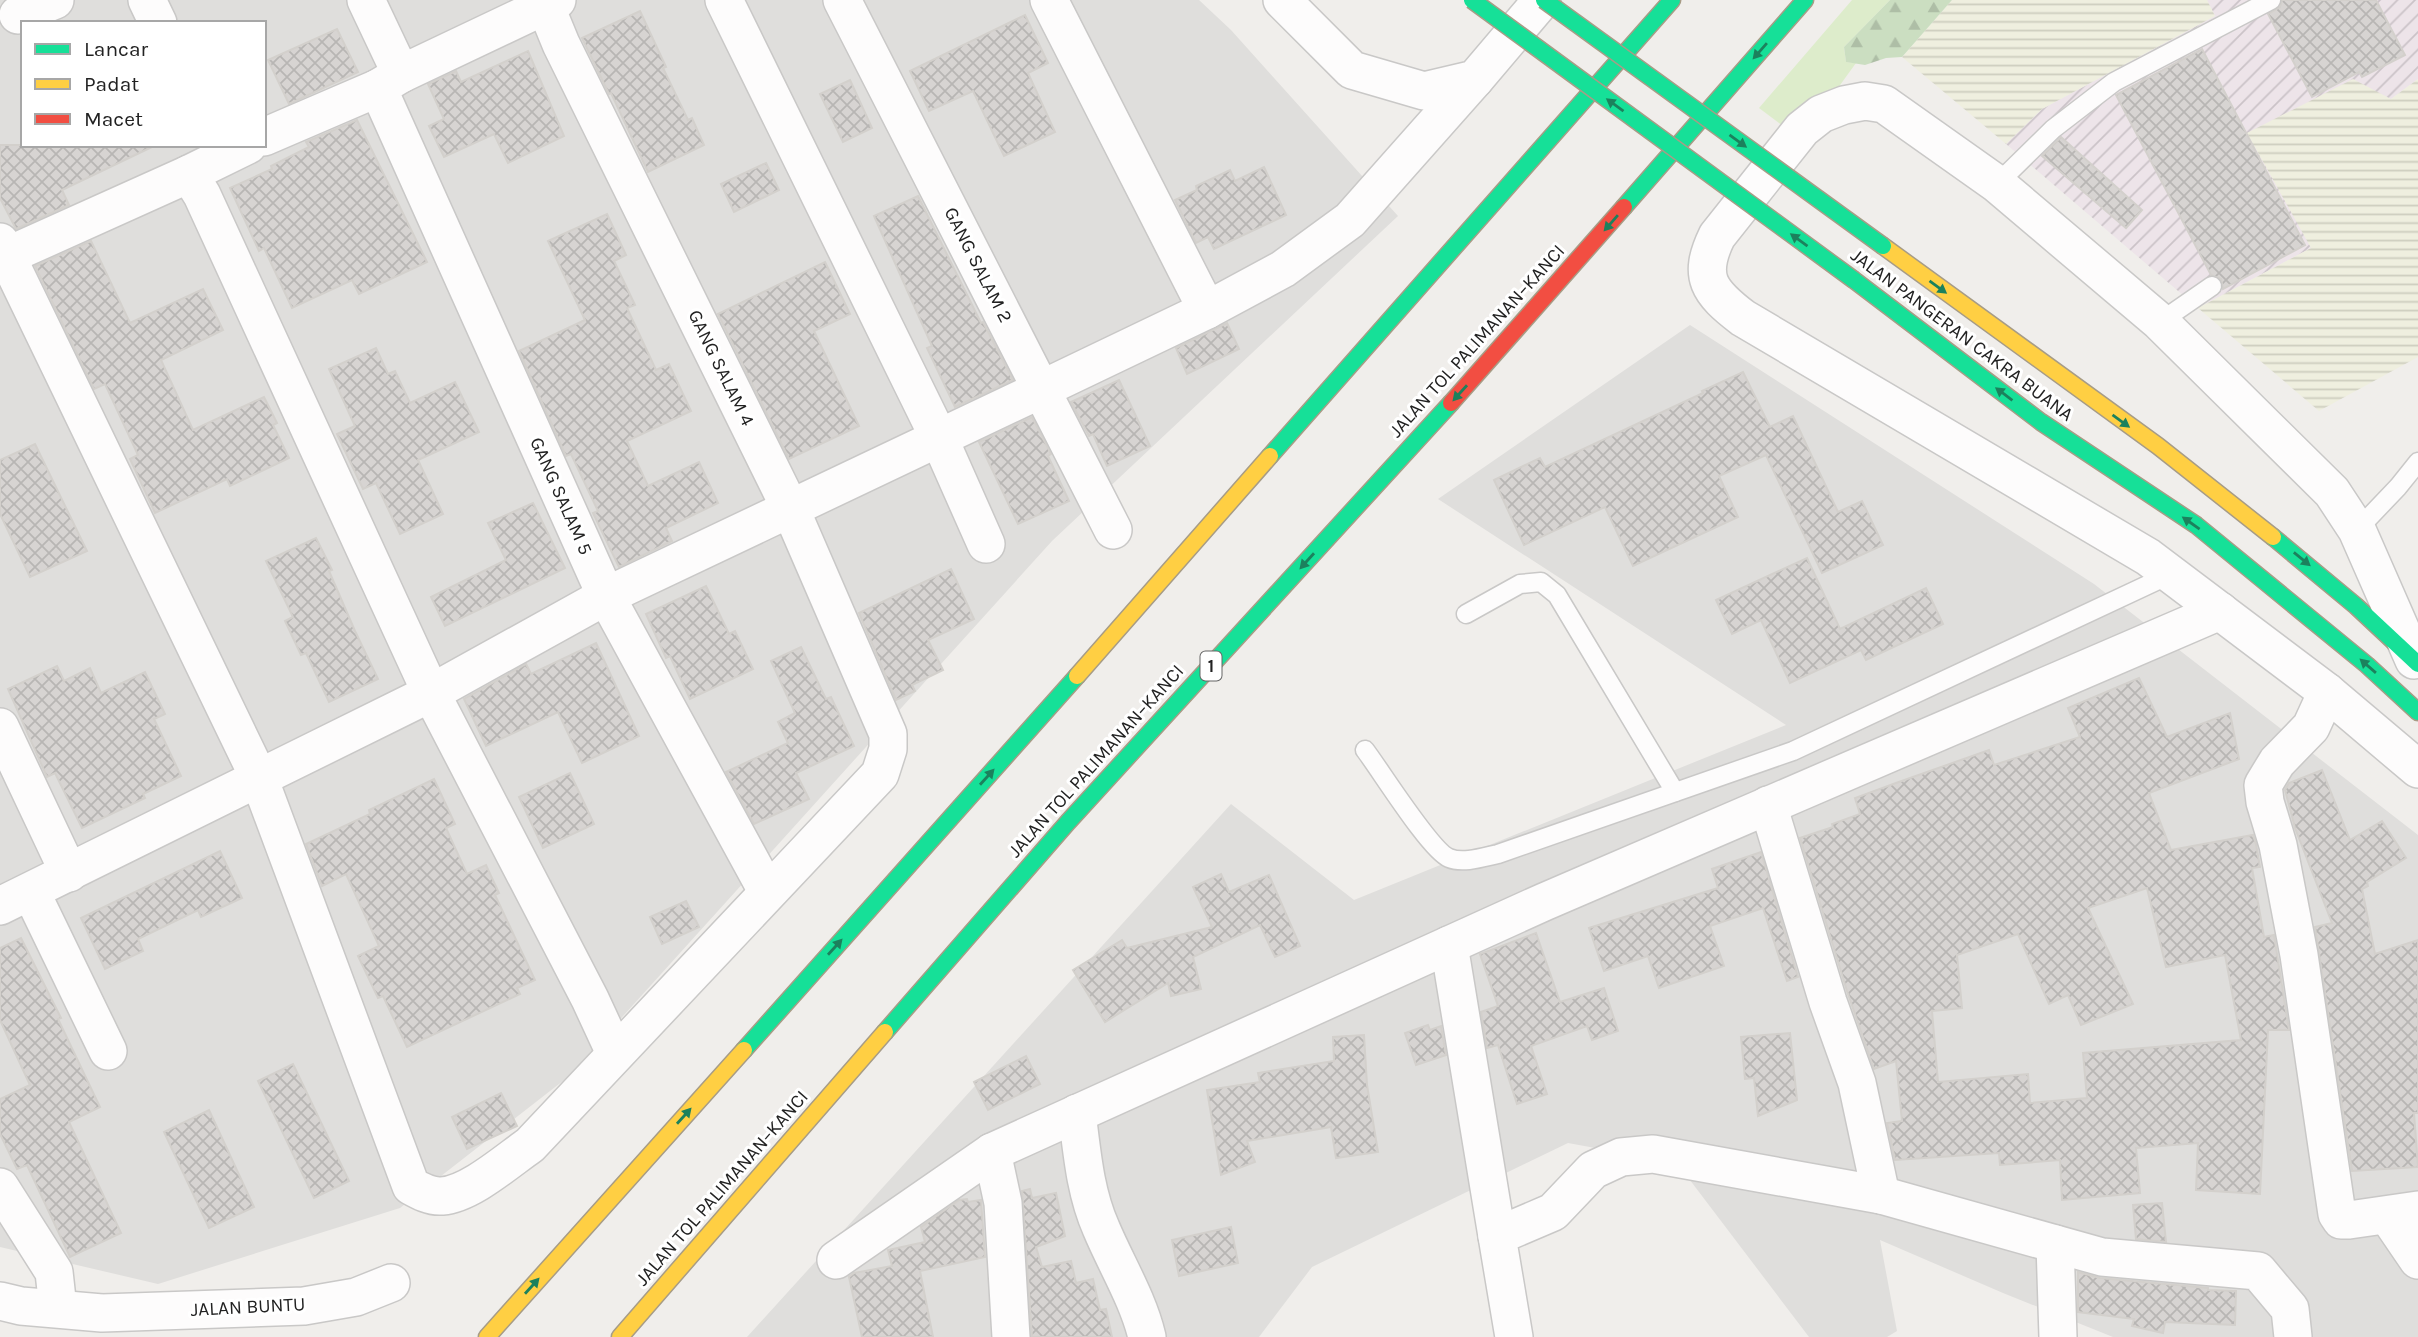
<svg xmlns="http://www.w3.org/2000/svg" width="2418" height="1337" font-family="Karla,sans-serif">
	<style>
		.residential { fill: #dfdedc; fill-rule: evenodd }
		.industrial { fill: url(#industrial-furrows) }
		.farmland { fill: url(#farmland-rules) }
		.grass { fill: #ddeccb }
		.forest { fill: url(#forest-firs) }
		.building { fill: url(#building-cross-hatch); stroke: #d3d0cc; stroke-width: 2; fill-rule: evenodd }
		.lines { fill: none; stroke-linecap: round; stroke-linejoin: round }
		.lane-casing { stroke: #c9c8c7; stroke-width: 21 }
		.street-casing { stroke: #c9c8c7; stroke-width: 40 }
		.fast-casing { stroke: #a79c86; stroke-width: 19 }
		.slow-casing { stroke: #a79c86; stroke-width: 19 }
		.jam-casing { stroke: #a79c86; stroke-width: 19 }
		.lane { stroke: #fdfcfc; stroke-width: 18 }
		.street { stroke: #fdfcfc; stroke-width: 37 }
		.fast { stroke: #16e098; stroke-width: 16 }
		.slow { stroke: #ffcf43; stroke-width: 16 }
		.jam { stroke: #f24e42; stroke-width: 16 }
		.fast-bridge-casing { stroke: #a79c86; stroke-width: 19; stroke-linecap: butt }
		.fast-bridge { stroke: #16e098; stroke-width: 16 }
		.oneway { fill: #1c815d }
		.labels { text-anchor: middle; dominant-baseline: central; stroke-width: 6; stroke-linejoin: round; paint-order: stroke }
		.shield { fill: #fff; stroke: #646464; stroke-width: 2 }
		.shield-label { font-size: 18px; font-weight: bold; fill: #222 }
		.street-label { font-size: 19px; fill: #222; stroke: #fff }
	</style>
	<defs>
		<pattern id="industrial-furrows" width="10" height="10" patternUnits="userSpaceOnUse" patternTransform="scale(1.75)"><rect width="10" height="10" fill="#ede4e9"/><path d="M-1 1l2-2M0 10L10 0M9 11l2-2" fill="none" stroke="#cbc3c8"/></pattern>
		<pattern id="farmland-rules" width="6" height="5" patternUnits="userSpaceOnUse" patternTransform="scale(1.75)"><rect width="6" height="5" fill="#efefdf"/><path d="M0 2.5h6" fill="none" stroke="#cdcdbf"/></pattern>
		<pattern id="forest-firs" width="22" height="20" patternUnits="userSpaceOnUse" patternTransform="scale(1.75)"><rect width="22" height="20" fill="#cbdec1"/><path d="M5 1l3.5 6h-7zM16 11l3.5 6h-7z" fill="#aebea6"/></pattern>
		<pattern id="building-cross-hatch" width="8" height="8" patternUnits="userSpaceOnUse" patternTransform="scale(1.75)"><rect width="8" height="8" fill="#d7d4d2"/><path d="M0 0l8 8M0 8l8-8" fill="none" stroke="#b8b6b4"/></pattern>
	</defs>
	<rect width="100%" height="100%" fill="#f0eeeb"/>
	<g class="residential">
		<path d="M0,0H1199L1231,30L1398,216L1052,541L568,1077L400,1208L158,1284L0,1247ZM23,23H264V145H23Z"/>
		<polygon points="1690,325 2094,584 2418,835 2418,1337 2113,1337 2003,1293 1880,1240 1897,1331 1887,1337 1809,1337 1677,1163 1568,1143 1312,1267 1259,1337 747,1337 1231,804 1354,900 1786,725 1438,499"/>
	</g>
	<polygon class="industrial" points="2207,0 2418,0 2418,79 2391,99 2311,248 2198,308 2006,144 2042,109 2215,16"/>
	<g class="farmland">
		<polygon points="1952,0 2207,0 2215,16 2042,109 2006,144 1902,57"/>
		<polygon points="2353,79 2391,99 2418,79 2418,357 2319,411 2198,308 2311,248 2247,133"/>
	</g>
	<polygon class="grass" points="1852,0 1890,0 1844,47 1846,62 1856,63 1835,92 1791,132 1759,108"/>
	<polygon class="forest" points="1890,0 1952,0 1902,57 1886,58 1865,65 1846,62 1844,47"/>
	<g class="building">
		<polygon points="2282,0 2376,0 2405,55 2362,77 2359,72 2312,97 2268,14 2280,7"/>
		<polygon points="640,11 666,67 663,68 688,120 692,118 704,145 648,172 611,93 609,94 582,38"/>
		<polygon points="1025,15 1048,63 1028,73 1055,132 1004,156 973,91 929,111 910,71"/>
		<polygon points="337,29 358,72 289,104 268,60"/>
		<polygon points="2202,49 2305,245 2223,289 2221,279 2211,275 2116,95"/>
		<polygon points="528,51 564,136 508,163 494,134 444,157 429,126 444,119 428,84 456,71 461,82"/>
		<polygon points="850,80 872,128 843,142 820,94"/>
		<polygon points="357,120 427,262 359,294 352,280 292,308 264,248 259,251 230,188 272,169 271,166 309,147 306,142"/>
		<polygon points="2061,137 2142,210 2126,228 2042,156"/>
		<polygon points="0,145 156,145 62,190 69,205 16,229 0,198"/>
		<polygon points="766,163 779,190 734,212 721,184"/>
		<polygon points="1264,167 1286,215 1214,249 1208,237 1196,243 1175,200 1197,190 1196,186 1230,170 1235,181"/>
		<polygon points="918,196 981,323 983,322 1013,380 955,407 927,348 932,346 874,216"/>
		<polygon points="607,214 626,255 614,261 635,305 627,308 656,370 669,364 691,411 627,441 648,486 699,462 718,503 666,528 672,541 619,567 593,513 598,511 571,454 566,456 519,351 585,320 548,241"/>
		<polygon points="91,241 130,323 203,289 223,330 161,360 193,430 264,397 277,423 273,425 289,458 230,486 227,479 155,513 130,459 138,455 105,384 94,389 35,266"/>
		<polygon points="825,262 850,314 814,331 859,426 789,459 718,314"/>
		<polygon points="1227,323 1239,349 1187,374 1176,348"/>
		<polygon points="376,348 388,374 395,371 410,403 455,382 479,432 418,460 443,514 400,534 376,483 363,489 337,434 355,426 329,369"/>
		<polygon points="1743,372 1770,427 1793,416 1838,512 1862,501 1883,545 1822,573 1766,455 1719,476 1738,517 1633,566 1605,507 1524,545 1494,480 1540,458 1545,467 1703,393 1702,391"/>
		<polygon points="1119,380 1150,446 1107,466 1093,434 1089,436 1071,402"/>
		<polygon points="1032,417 1051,454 1048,456 1069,501 1018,524 979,442"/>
		<polygon points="35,444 87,551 30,577 0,514 0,460"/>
		<polygon points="533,503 565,568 445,626 431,597 506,560 488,523"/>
		<polygon points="316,538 332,570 329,571 355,631 378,679 329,702 306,653 301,655 285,621 293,617 266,561"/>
		<polygon points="1807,558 1840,629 1926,588 1943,624 1866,660 1861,650 1790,683 1761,620 1732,634 1716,600"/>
		<polygon points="951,569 974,619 928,640 943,670 912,685 915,691 896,700 859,613"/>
		<polygon points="706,586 729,634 735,631 753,669 690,699 670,656 666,658 646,614"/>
		<polygon points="596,643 639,736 582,763 558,712 486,746 464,699 526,664 531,674"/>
		<polygon points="801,647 826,699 831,697 854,746 796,773 809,799 754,824 726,772 788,743 778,722 795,713 771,661"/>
		<polygon points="57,666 64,681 90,668 101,693 145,672 165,714 154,719 181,776 143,794 145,798 82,828 55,773 47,777 8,689"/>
		<path d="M2139,678L2167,737L2230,713L2239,759L2149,793L2171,850L2253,835L2256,844L2260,867L2252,868L2264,937L2274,935L2289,1030H2268L2260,1194L2196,1190L2198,1143L2136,1148L2140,1193L2062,1200L2060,1160L2000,1165L1999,1153L1895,1160L1887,1123L1902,1121L1896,1061L1874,1069L1847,991L1800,838L1833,827L1832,824L1860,814L1855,798L1896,783L1989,750L1994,765L2080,737L2068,708ZM2147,888L2166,967L2225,955L2241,1040L2083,1053L2087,1098L2030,1103L2028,1074L1938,1082L1932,1011L1962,1008L1957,955L2018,934L2049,1004L2068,995L2081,1025L2133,1004L2088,908Z"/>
		<polygon points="2322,770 2350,840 2382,821 2406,858 2367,882 2368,886 2362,889 2375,954 2418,940 2418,1113 2414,1113 2418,1167 2352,1171 2315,927 2332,923 2295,828 2285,790 2289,783"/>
		<polygon points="570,773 594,824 543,848 519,797"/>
		<polygon points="434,779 455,824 446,828 467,874 486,865 499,893 495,895 535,980 517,988 520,994 407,1047 383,996 378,998 358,956 379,946 346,874 322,886 306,844 370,814 369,810"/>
		<polygon points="220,851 242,898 201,917 198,910 138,939 143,951 105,969 81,918"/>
		<polygon points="1761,852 1798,977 1787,981 1763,908 1710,926 1724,966 1659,988 1648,956 1604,971 1589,928 1718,888 1712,869"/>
		<polygon points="1221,874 1229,892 1269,875 1300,946 1275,957 1260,925 1193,957 1201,989 1171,996 1168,983 1105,1022 1073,970 1122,940 1127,948 1212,927 1193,887"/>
		<polygon points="686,901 699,927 662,944 650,917"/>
		<polygon points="1536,933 1560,1002 1604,988 1618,1031 1592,1040 1587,1026 1531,1046 1547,1094 1517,1104 1498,1045 1487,1048 1481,1012 1498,1006 1480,954"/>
		<polygon points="21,938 61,1018 58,1019 100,1107 69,1122 121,1233 70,1257 27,1165 17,1169 0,1134 0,1099 30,1085 0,1020 0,948"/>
		<polygon points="1428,1025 1430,1030 1441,1026 1446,1055 1416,1065 1405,1033"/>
		<polygon points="1790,1033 1797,1100 1758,1116 1754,1078 1745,1079 1741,1037"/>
		<polygon points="1364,1035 1367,1085 1378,1152 1336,1158 1331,1127 1247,1141 1255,1162 1221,1175 1207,1090 1260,1082 1258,1073 1334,1061 1333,1037"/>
		<polygon points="1026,1056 1040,1084 988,1110 974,1082"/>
		<polygon points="293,1064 349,1181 314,1198 258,1081"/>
		<polygon points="501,1093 517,1126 467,1149 452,1117"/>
		<polygon points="209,1110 254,1207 209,1228 164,1132"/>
		<polygon points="1030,1189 1032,1198 1056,1193 1065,1236 1036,1247 1042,1267 1071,1261 1076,1283 1093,1279 1100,1310 1106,1309 1112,1337 1032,1337 1022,1191"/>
		<polygon points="967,1199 968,1202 981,1200 985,1257 920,1271 933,1337 862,1337 849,1277 854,1273 892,1266 888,1250 925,1242 921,1227 959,1200"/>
		<polygon points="2162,1203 2166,1242 2136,1239 2133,1205"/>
		<polygon points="1231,1227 1238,1263 1179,1276 1172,1240"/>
		<polygon points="2078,1272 2100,1278 2208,1288 2208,1290 2236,1291 2235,1325 2165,1322 2163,1333 2132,1326 2134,1319 2078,1312"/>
	</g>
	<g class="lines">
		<defs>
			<g id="lane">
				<polyline points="1997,184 2053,129 2114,82 2271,0"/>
				<polyline points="2160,322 2212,286"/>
				<polyline points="2357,530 2398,487 2418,462"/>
				<polyline points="1466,614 1520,584 1541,582 1557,595 1675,792"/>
				<path d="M1365,750C1381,771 1430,850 1449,858C1463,864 1484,857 1498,854L1793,751L2171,574"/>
			</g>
			<g id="street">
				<polyline points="147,0 158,23"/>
				<polyline points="366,0 401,74"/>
				<polyline points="724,0 939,438 986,544"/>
				<polyline points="842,0 1113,530"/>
				<polyline points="1049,0 1207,310"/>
				<polyline points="1282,0 1352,70 1424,91 1475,79 1542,0"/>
				<polyline points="18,15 55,0"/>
				<polyline points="378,88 606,596 767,891"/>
				<polyline points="264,137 378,88 401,74 557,0"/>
				<polyline points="189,174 202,195 431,693 590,999 615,1053"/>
				<path d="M0,242L259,778L411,1186C420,1191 431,1197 442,1196C470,1194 507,1161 530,1145L880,774L888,749V734L791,510L561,44L545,5"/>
				<polyline points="0,259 189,174 248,145"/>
				<path d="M2414,660L2357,530L2332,492L2160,322L1997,184L1884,104L1865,101L1844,105L1821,114L1802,129L1717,236C1697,277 1709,292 1743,318L2148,557L2327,692L2418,769"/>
				<polyline points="2327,692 2311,727 2277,762 2263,785 2265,802 2278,845 2299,955 2337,1214 2341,1220 2349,1220 2418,1210"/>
				<polyline points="0,727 69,873"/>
				<polyline points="1768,805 1828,1002 1857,1083 1881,1195"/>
				<polyline points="31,892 108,1051"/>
				<polyline points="0,906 431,693 606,596 1042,389 1207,310 1283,269 1350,220 1475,79"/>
				<polyline points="1449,945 1497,1236"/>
				<path d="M1077,1113C1082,1152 1085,1192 1101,1228C1116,1264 1138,1299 1147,1337"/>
				<polyline points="992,1152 1003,1203 1011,1337"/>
				<polyline points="0,1187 54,1272 58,1308"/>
				<polyline points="2388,1216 2418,1260"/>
				<polyline points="2055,1244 2058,1337"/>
				<polyline points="836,1260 992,1152 1544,902 2220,611"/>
				<polyline points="0,1301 21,1306 102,1313 304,1306 356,1297 391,1283"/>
				<polyline points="1514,1337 1497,1236 1553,1212 1593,1170 1621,1157 1653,1154 1881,1195 2102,1257 2258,1271 2290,1309 2293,1337"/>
			</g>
			<g id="fast">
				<polyline points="1624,207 1805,0"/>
				<polyline points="1854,280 2041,422 2196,525 2367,665 2418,712"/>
				<polyline points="1270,456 1672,0"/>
				<polyline points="2273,537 2356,606 2418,664"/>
				<polyline points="885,1032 1068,822 1451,403"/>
				<polyline points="744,1050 1077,676"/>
			</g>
			<g id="slow">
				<polyline points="1883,246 2158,446 2273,537"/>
				<polyline points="1077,676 1270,456"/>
				<polyline points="487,1337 744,1050"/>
				<polyline points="620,1337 885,1032"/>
			</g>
			<polyline id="jam" points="1451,403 1624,207"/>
		</defs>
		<use href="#lane" class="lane-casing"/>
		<use href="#street" class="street-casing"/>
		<use href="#fast" class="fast-casing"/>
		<use href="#slow" class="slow-casing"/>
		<use href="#jam" class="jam-casing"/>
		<use href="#lane" class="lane"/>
		<use href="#street" class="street"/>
		<use href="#fast" class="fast"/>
		<use href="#slow" class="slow"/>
		<use href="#jam" class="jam"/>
		<defs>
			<g id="fast-bridge">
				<polyline points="1472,0 1854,280"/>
				<polyline points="1544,0 1883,246"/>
			</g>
		</defs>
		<use href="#fast-bridge" class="fast-bridge-casing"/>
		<use href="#fast-bridge" class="fast-bridge"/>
	</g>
	<defs><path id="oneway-solid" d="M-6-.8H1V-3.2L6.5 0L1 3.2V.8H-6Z" transform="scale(1.75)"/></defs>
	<g class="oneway">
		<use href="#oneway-solid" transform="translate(1760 51) rotate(131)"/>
		<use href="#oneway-solid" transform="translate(1615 105) rotate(-144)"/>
		<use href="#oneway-solid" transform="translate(1738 141) rotate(36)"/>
		<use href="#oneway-solid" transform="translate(1611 223) rotate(131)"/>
		<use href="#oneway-solid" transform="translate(1799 240) rotate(-144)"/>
		<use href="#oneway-solid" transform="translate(1938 287) rotate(36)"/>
		<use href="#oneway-solid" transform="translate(1460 393) rotate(132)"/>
		<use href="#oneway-solid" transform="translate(2004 394) rotate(-143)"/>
		<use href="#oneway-solid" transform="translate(2121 421) rotate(36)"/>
		<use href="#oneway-solid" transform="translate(2191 523) rotate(-145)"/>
		<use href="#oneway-solid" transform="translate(2302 559) rotate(39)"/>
		<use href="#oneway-solid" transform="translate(1307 561) rotate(132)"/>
		<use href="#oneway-solid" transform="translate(2368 666) rotate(-139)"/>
		<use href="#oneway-solid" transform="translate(987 777) rotate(-48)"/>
		<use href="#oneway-solid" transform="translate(835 947) rotate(-48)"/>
		<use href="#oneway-solid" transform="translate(684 1116) rotate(-48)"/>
		<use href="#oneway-solid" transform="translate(532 1286) rotate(-48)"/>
	</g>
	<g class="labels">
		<rect class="shield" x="1200.5" y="651.5" width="21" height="29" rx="5"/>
		<g class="shield-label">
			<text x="1211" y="666">1</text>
		</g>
		<g class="street-label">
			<text transform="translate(978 265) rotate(63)">GANG SALAM 2</text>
			<text transform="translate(1962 335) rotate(37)">JALAN PANGERAN CAKRA BUANA</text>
			<text transform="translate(1477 341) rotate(-48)">JALAN TOL PALIMANAN–KANCI</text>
			<text transform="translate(721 368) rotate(64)">GANG SALAM 4</text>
			<text transform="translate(561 496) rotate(66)">GANG SALAM 5</text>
			<text transform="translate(1096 761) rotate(-48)">JALAN TOL PALIMANAN–KANCI</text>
			<text transform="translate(722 1188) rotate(-49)">JALAN TOL PALIMANAN–KANCI</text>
			<text transform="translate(248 1307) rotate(-3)">JALAN BUNTU</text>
		</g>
	</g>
	<rect x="21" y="21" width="245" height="126" fill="#ffffff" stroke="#a7a7a7" stroke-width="2"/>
	<rect x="35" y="44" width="35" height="10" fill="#16e098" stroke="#a7a7a7" stroke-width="2"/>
	<text x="84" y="56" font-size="21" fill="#222222">Lancar</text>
	<rect x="35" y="79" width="35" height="10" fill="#ffcf43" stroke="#a7a7a7" stroke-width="2"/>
	<text x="84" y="91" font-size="21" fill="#222222">Padat</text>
	<rect x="35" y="114" width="35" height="10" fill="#f24e42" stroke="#a7a7a7" stroke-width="2"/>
	<text x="84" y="126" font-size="21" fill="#222222">Macet</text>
</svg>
